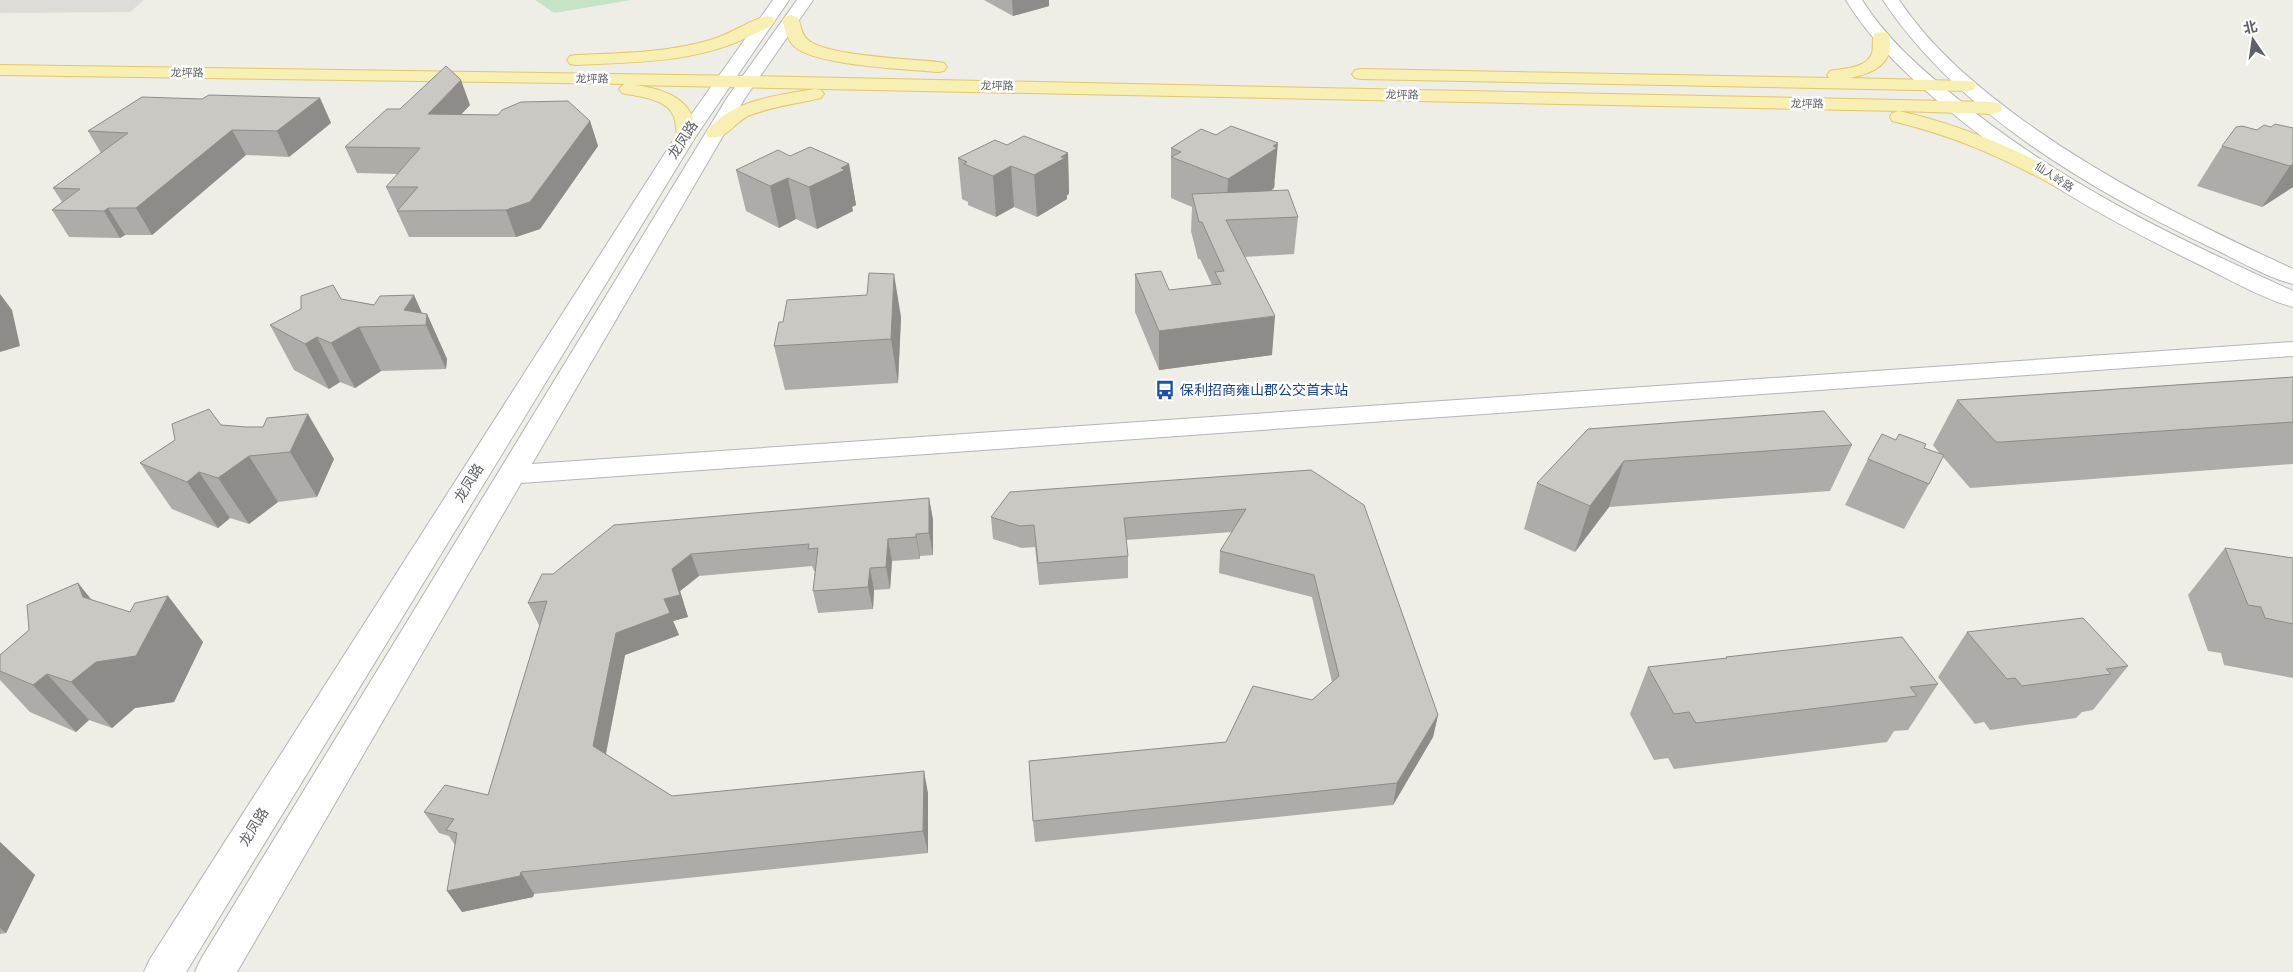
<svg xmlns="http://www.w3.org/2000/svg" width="2293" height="972" font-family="Signika,'Noto Sans SC',sans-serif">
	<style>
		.industrial { fill: #dddcd8 }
		.green { fill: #c5e3c7 }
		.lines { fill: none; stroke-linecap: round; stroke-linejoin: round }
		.minor-casing { stroke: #b3b6b9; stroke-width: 2 }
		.major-casing { stroke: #e3c76a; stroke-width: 2 }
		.minor { fill: #fff; fill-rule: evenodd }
		.major { fill: #f7efb3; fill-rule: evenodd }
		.wall { fill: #aeaca8 }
		.shaded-wall { fill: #8d8c88 }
		.building { fill: #cac8c3; stroke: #8d8c88 }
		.labels { text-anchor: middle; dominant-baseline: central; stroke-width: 5; stroke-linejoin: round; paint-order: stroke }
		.far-street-label { font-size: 11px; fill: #5e6165; stroke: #fff }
		.street-label { font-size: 14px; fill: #5e6165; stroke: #fff }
		.transit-label { font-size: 14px; fill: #164399; stroke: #fff; text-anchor: start }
	</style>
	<rect width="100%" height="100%" fill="#eeede6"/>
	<polygon class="industrial" points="0,0 144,0 130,12 0,13"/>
	<polygon class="green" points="535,0 631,0 554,13"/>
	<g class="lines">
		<defs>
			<g id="minor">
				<polygon points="773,0 789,0 696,136 186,972 144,972 150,959 676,136"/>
				<polygon points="797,0 813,0 745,98 532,464 2293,342 2293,356 521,483 237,972 195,972 201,959 727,98"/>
				<path d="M1846,0H1862C1886,38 1919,67 1953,95C2055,180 2173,237 2293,291V307C2263,299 2225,277 2196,263C2105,219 2018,169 1940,103C1904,72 1871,41 1846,0Z"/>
				<path d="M1883,0H1899C1932,49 1976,86 2024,121C2109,182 2198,225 2293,269V284C2265,277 2236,259 2210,247C2090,190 1957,112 1883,0Z"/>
			</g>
			<g id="major">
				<path d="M791,15L797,17C802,24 800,34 808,40C827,56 911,59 938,62L944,63L947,67L944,71L938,72C904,69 827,66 799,50C789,44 784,31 783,20L785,17Z"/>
				<path d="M767,16L773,18L775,21C771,27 763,30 756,33C702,63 636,62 576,65L570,64L567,60L570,56L576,55C620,53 667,53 710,40C730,35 747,21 767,16Z"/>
				<path d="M1881,32L1887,33C1890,37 1890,40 1890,45C1890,67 1867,75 1849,78L1967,81L1973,82L1976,86L1973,90L1967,91L1361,79L1355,78L1352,74L1355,70L1361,69L1829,78L1827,75L1830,71C1844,68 1866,69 1872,53C1874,46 1871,39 1875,33Z"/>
				<path d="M0,65L748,76L1993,102L2000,104L2002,108L2000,112L1993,114L1899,111C1949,122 1995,140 2041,163C2050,168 2064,172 2070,181L2067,185L2060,187L2053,185C1997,155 1954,136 1892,121L1890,117L1892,113L1899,111L634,85C658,88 686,95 694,121C696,128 696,135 693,140L686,142L679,140C675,133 677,125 674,117C667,98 639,97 622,93L619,89L624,84L0,75Z"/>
				<path d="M815,89L821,90L824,94L821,98C797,104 772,106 748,116C734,123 726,141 708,137L706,133C729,100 778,95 815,89Z"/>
			</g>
		</defs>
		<use href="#minor" class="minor-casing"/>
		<use href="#major" class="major-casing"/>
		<use href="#minor" class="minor"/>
		<use href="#major" class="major"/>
	</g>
	<g class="wall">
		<polygon points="984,0 1049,0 1049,6 1013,16"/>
		<polygon points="320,98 331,123 289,157 246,155 152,235 125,235 120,238 69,237 52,210 62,202 53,188 101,153 88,131 202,99"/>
		<polygon points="470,105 461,114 590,121 598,146 540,229 516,237 409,237 386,187 398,174 357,173 345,147 400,109"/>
		<polygon points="2271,127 2293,128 2293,187 2262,207 2197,186 2222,146 2257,130"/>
		<polygon points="1007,145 1068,153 1069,194 1067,195 1067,199 1037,217 1014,207 996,217 968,205 968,202 962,199 958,158"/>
		<polygon points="1171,148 1275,183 1274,188 1271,191 1298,217 1294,254 1244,257 1272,355 1159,370 1135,312 1135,274 1169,290 1212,285 1200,259 1198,259 1191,231 1192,207 1171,198"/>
		<polygon points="790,156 849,164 856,205 852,207 853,211 817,229 796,219 779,228 746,211 736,170"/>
		<polygon points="341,299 427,314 447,359 446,369 381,371 355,388 340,382 329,389 294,370 270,325"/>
		<polygon points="901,317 898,383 785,390 774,346 783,322"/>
		<polygon points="2293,377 2293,464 1970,488 1943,457 1929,484 1904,529 1845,505 1868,459 1924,448 1940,454 1933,445 1957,400"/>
		<polygon points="221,425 334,459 317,497 278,502 249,524 230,518 218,528 172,509 140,463"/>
		<polygon points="1588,429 1852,445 1830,491 1609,507 1575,552 1524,529 1537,483"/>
		<polygon points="1311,470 1438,715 1433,737 1393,805 1035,842 1033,821 1226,742 1312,700 1332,682 1312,597 1219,573 1220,551 1232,532 1126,540 1128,556 1128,578 1039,585 1035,547 1022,548 993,539 991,517"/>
		<polygon points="929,498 933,520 933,555 920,556 920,559 892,561 890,589 874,590 873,609 818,613 813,591 815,571 814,571 812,566 699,576 680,591 688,617 673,621 679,635 625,655 606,754 672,796 928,793 928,853 534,894 533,897 462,912 455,845 449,836 439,833 424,812 488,795 540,625 539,625 528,603 553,574"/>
		<polygon points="2225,548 2293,558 2293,678 2224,665 2221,653 2208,651 2188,595"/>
		<polygon points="78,583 91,600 130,612 168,596 203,642 174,702 135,708 112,728 89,720 76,732 30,712 0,680 0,655 29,630"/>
		<polygon points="1967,632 2128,666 2093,710 2082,712 2076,718 1990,730 1984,722 1975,724 1938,677"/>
		<polygon points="1726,657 1938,684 1908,730 1894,731 1887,742 1674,769 1668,758 1654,760 1630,714 1648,667 1725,659"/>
		<polygon points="0,842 35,875 6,933 0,934"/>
	</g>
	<g class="shaded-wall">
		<polygon points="1012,0 1049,0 1049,6 1013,16"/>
		<polygon points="461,80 470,105 438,139 428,114"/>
		<polygon points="320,98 331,123 289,157 277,131"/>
		<polygon points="590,121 598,146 540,229 516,237 506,210"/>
		<polygon points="232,130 246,155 152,235 136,208"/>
		<polygon points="1278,143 1274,188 1226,221 1228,179"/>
		<polygon points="1068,153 1069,194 1067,195 1067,199 1037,217 1034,175 1061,157"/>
		<polygon points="849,164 856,205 852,207 853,211 817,229 809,187 841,168"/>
		<polygon points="2293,164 2293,187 2262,207 2290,166"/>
		<polygon points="1011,166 1014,207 996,217 993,176"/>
		<polygon points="788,178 796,219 779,228 770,186"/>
		<polygon points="108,208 125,235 120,238 104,211"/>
		<polygon points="894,274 901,317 898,383 891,339"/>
		<polygon points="0,294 12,310 20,346 0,352"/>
		<polygon points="414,295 426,322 427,314 447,359 446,369 426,325 404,310"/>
		<polygon points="1275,316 1272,355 1159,370 1159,331"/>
		<polygon points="359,327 381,371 355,388 331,343"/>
		<polygon points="317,337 340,382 329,389 305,344"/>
		<polygon points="308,414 334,459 317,497 290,452"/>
		<polygon points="249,456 278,502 249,524 218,478"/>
		<polygon points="1624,461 1609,507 1575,552 1590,506"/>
		<polygon points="199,472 230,518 218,528 187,482"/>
		<polygon points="929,498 933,520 933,555 929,533"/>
		<polygon points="916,534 920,556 920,559 916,537"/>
		<polygon points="888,539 892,561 890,589 886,567"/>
		<polygon points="691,554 699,576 680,591 688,617 673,621 679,635 625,655 603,768 593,746 616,633 664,599 672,569"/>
		<polygon points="870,568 874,590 873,609 868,587"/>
		<polygon points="78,583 115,629 83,597"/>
		<polygon points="168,596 203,642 174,702 135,708 112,728 71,682"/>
		<polygon points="47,674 89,720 76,732 33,685"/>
		<polygon points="1438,715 1433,737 1393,805 1397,783"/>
		<polygon points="924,771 928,793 928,853 923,831"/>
		<polygon points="0,842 35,875 6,933 0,928"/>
		<polygon points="521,872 534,894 533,897 462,912 447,891"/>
	</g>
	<g class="building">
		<polygon points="446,66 461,80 428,114 498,115 502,110 521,102 568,101 590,121 530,202 506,210 397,211 418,187 386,187 420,148 345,147 387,109 400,109"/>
		<polygon points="209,95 320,98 277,131 232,130 136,208 108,208 104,211 52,210 80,189 53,188 128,133 88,131 142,97 202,99"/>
		<polygon points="2275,124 2293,128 2293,164 2290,166 2222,146 2236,127 2242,126 2257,130 2264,125 2271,127"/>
		<polygon points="1231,126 1278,143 1273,146 1277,148 1228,179 1171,157 1181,152 1171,148 1201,129 1216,135"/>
		<polygon points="1024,136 1068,153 1061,157 1065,158 1034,175 1011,166 993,176 964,164 967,162 958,158 995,140 1007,145"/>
		<polygon points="810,147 849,164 841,168 845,170 809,187 788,178 770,186 736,170 778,150 790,156"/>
		<polygon points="1288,190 1298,217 1226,220 1275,316 1159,331 1135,274 1161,271 1169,290 1221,284 1215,272 1224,271 1202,222 1199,222 1192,194"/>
		<polygon points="869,273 894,274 891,339 774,346 779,322 783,322 787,300 867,295"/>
		<polygon points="333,285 341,299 374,305 380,296 414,295 404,310 427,314 426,325 359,327 331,343 317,337 305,344 270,325 301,309 301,296"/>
		<polygon points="2293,377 2293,422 2002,442 1996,442 1957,400"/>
		<polygon points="209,409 221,425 246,427 263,427 267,418 308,414 290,452 249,456 218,478 199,472 187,482 140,463 175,440 172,424"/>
		<polygon points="1824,411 1852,445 1624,461 1590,506 1537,483 1588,429"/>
		<polygon points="1882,434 1896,440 1899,434 1926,444 1924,448 1944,455 1929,484 1868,459"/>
		<polygon points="1311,470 1364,505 1438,715 1397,783 1033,821 1029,761 1226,742 1253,686 1312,700 1339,676 1314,575 1220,551 1246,509 1124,518 1128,556 1038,563 1034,525 1020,526 991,517 1010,492"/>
		<polygon points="929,498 929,533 916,534 916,537 888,539 886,567 870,568 868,587 813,591 818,548 808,549 809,544 691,554 672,569 680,595 664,599 670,613 616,633 593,746 672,796 924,771 923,831 521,872 520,876 447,891 457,833 446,830 454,819 424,812 445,785 488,795 547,601 528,603 542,574 553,574 614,525"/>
		<polygon points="2225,548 2293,558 2293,624 2265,618 2261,607 2248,605"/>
		<polygon points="78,583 83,597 130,612 135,603 168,596 136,656 96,662 71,682 47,674 33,685 0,671 0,655 29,630 27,605"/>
		<polygon points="2083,618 2128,666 2106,669 2111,674 2022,686 2015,678 2007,679 1967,632"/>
		<polygon points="1902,637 1938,684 1910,687 1917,696 1696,723 1689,712 1674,714 1648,667 1727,658 1726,657"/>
	</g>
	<defs>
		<symbol id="bus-bare" viewBox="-9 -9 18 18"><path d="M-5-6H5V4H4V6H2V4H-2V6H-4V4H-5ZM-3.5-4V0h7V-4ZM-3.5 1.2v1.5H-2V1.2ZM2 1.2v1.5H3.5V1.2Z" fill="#1a4fb4" stroke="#fff" stroke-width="2.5" paint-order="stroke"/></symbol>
	</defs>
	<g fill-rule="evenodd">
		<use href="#bus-bare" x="1151" y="376" width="28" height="28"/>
	</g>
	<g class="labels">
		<g class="far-street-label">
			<text transform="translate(187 73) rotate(1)">龙坪路</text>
			<text transform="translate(592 79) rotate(1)">龙坪路</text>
			<text transform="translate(997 86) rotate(1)">龙坪路</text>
			<text transform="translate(1402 95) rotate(1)">龙坪路</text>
			<text transform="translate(1807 104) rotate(1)">龙坪路</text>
			<text transform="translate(2054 177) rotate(33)">仙人岭路</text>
		</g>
		<g class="street-label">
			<text transform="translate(683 140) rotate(-57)">龙凤路</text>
			<text transform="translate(469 483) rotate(-58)">龙凤路</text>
			<text transform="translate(254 827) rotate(-58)">龙凤路</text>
		</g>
		<g class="transit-label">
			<text x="1180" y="390">保利招商雍山郡公交首末站</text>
		</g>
	</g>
	<g transform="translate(2253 40) rotate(347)" stroke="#ffffff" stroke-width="4" paint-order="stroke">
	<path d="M0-4L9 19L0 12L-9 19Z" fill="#5e6165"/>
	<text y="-8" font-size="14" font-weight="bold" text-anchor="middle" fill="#5e6165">北</text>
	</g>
</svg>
